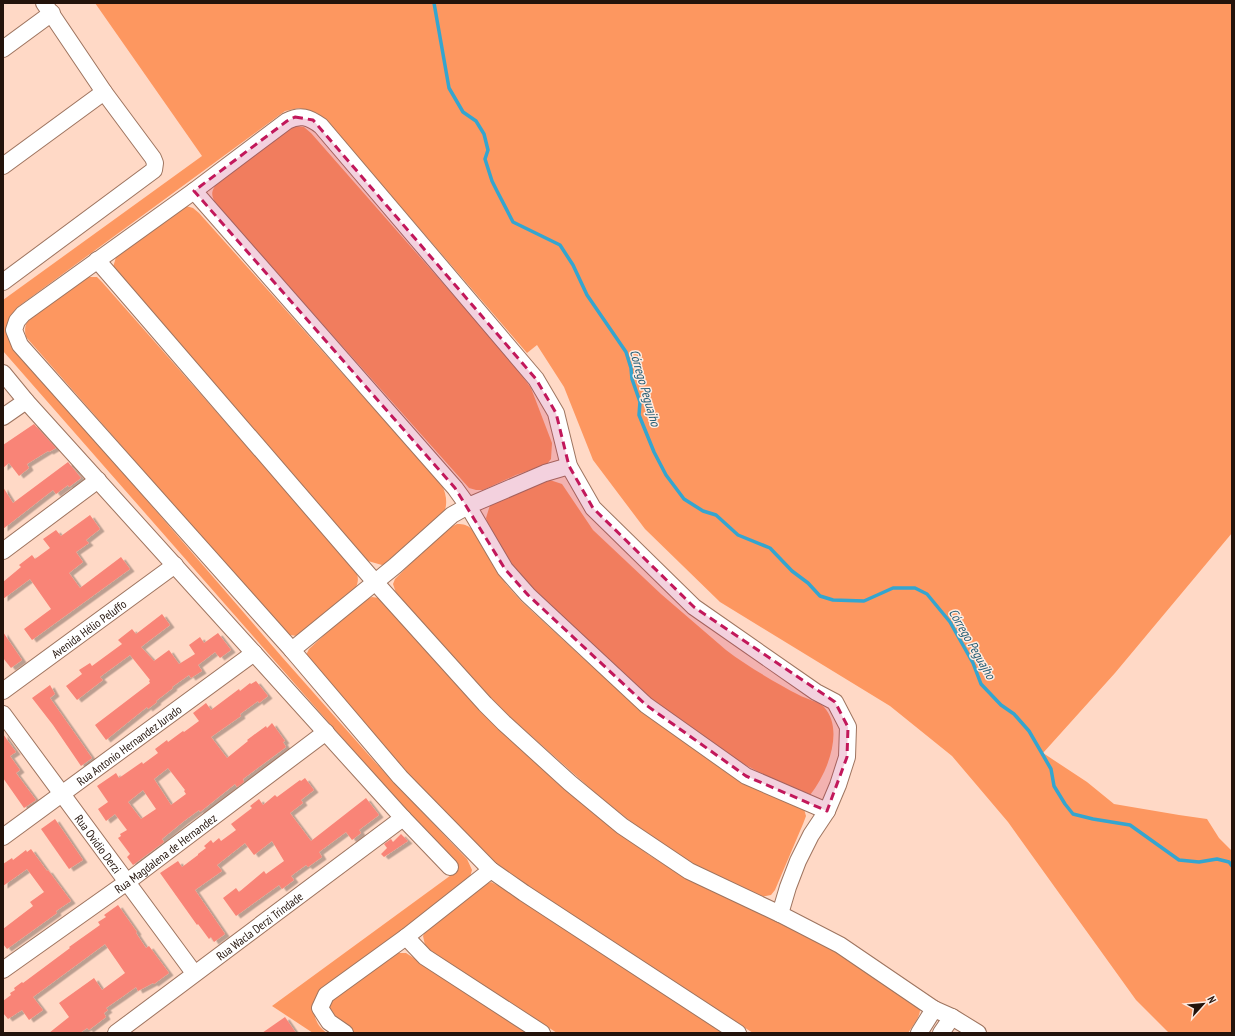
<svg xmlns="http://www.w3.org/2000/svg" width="1235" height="1036" font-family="'PT Sans Narrow',sans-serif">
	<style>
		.green { fill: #fd9760 }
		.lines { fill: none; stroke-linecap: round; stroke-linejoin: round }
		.stream { stroke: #35a5cf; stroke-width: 3.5 }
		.building { fill: #f98477; fill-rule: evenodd; filter: url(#shadow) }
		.minor-casing { stroke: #9e745f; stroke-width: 18 }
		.minor { stroke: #fff; stroke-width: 16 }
		.marked { fill: #c2185b; fill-opacity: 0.2; stroke: #c2185b; stroke-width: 3; stroke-dasharray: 8 5; stroke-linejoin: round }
		.labels { text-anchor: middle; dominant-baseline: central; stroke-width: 3; stroke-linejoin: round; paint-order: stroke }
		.street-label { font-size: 12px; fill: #23130b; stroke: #feebe1 }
		.water-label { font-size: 13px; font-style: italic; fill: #235d74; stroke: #feebe1 }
	</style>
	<defs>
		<filter id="shadow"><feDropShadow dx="4.5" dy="2.5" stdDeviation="0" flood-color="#0004"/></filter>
	</defs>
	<rect width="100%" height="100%" fill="#ffd9c6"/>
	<g class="green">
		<path d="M95,3H1232V533L1115,673L1043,753L1087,782L1114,804L1179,815L1207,819L1219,838L1232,851V1033H1169L1136,1000L1008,822L952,756L890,706L720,602L645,529L593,460L564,387L537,345L527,353L332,127L317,113L299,108L285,111L19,306C5,320 4,327 13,345L282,657L374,761L467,859L472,870L469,881L324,988C321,991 317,994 316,998C311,1011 315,1025 327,1033H313L272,1006L458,870L3,351V300L202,156Z"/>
		<path d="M296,126L304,127L311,133L513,363L531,388L552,443L551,459L547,464L516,475L483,490H476L469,488L219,208C211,197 209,192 219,181L288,129Z"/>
		<path d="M186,206L193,208L199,213L442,485C446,494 448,503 444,513L389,563L382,565L368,561L116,273L113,267L117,254Z"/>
		<path d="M90,277H97L102,282L355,569C359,578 359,582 354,591L297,636L290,635L285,632L26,337C24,328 25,324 31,317L83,278Z"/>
		<path d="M550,480L562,484L593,530L661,594L726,650C747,666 776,683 799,695C806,699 820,702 824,707C845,730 827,774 810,795L774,780L736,760L652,701L612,668L518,573L497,543L490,532L486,518L490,505Z"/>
		<path d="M457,524C464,524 467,525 472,529L489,558L506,584L521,601L585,660L646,714L727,773L758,789L804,809L806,816L803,824L775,890L771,895L761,897L697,867L649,836L601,798L501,709L396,593L393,584L395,579L443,531Z"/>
		<path d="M372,597L379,598L492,721L557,783L649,855L685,877L837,951L920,1007C921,1017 913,1025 908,1033H753L590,927L527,886L490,858L414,784L306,655L309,649L359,603Z"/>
		<polygon points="491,882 503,888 723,1033 557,1033 431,951 425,945 423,936 427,928 485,884"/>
		<polygon points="397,953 406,953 529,1033 350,1033 333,1020 327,1003"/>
	</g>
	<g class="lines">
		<polyline class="stream" points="434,3 449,88 463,112 476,121 484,134 488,150 485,159 492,181 497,191 513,222 560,245 573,265 587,295 626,352 631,368 632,379 640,402 639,415 654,452 666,475 684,499 703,511 716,515 738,535 770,548 792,571 808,583 820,596 833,600 864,601 893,588 915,588 927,594 950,622 973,663 981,684 1001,705 1014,714 1029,731 1051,769 1054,786 1065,804 1073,814 1093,819 1130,825 1179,860 1199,862 1217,859 1229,862 1232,866"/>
	</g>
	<g class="building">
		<polygon points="34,424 56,448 49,452 48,451 27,464 29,468 19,476 9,463 3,468 3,445"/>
		<polygon points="68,462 81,478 69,487 68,485 56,494 53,490 3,529 3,487 13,503"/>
		<polygon points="90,515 100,529 86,540 89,543 76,552 83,562 69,573 80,588 121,557 130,569 32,640 24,629 51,609 30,579 3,599 3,582 21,567 19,565 32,555 35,559 50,548 43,539 56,530 61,536"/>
		<polygon points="162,614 170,625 141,647 154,661 169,650 179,664 195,654 189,645 200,637 204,643 218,633 231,650 220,658 215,652 198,665 202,671 191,678 189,675 172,687 173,688 156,701 157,702 148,709 147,707 106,740 95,725 150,683 149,681 150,680 130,655 100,677 103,680 77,700 66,686 82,674 79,670 90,663 92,666 122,644 118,640 132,629 136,634"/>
		<polygon points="3,632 22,660 11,668 3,658"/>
		<path d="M256,681L268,696L259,703L258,701L240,714L241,716L211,737L227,758L248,741L247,740L266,726L267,728L272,723L285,741L283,742L286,747L243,779L244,782L237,787L235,784L200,812L199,810L184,821L162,839L164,842L133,865L127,857L130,854L118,838L121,836L120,834L127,830L115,814L106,821L98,809L108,802L97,786L116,773L119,778L142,762L143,764L158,753L155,749L167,740L168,742L183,731L184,732L199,721L193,713L206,703L211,710L239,689L240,691L250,683L251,684ZM168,768L185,790L184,791L186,794L171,805L154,779ZM143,790L156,809L141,819L128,802Z"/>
		<polygon points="50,685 55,694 50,698 92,758 81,766 53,725 32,698"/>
		<polygon points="3,734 16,752 10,756 20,770 16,773 36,800 24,808 3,778"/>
		<polygon points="305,778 314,790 301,800 303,803 290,813 311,841 366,798 379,815 359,830 361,833 352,840 346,832 319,852 322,857 308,867 306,865 291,876 294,880 282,889 279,885 236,916 223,898 236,888 239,892 264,871 266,874 284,861 272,841 254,855 245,843 217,865 222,871 195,890 225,934 214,942 211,937 209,939 198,924 197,925 160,873 178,861 182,867 198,855 198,854 206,848 204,846 211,840 213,843 219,838 221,841 236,830 231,824 252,808 250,806 259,799 263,805 275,795 277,797 300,780 301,781"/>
		<polygon points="55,819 83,860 69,869 41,829"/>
		<polygon points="401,834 408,841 384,857 381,854 387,848 384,844 391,839 393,842"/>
		<polygon points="31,849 47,871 48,870 71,901 56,911 57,913 7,949 3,944 3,929 33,906 30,902 44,892 27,869 3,886 3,864 12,858 13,860 26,850 27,852"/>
		<polygon points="118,905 137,932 136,933 146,948 149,946 169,973 154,984 153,983 138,991 136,987 122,997 106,1008 108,1010 104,1013 106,1017 89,1030 87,1028 80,1033 49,1033 69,1017 59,1003 94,978 102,990 125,973 105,944 33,997 43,1010 29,1020 22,1010 8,1019 3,1013 3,1001 11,995 10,993 15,990 14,988 22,982 23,983 70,948 69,947 100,925 98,922 106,917 104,915"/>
		<polygon points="285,1017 296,1033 262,1033"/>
	</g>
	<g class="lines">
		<defs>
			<g id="minor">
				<polyline points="3,49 52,13"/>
				<polyline points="3,166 104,92"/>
				<polyline points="194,191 455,488 468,506 505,569 528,595 646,705 746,776 827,811"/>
				<polyline points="97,260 375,582 485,704 504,723 570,783 622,826 689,871 780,914 840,945 934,1009 952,1017 978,1033"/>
				<polyline points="3,282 154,170 155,163 153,158 104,92 44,3"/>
				<polyline points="3,373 26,401 403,818 450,867"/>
				<polyline points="3,417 26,401"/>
				<polyline points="3,551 98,480"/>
				<polyline points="292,650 395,566 452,515 468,506 545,473 569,466"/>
				<path id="s1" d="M3,691L175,565"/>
				<path id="s2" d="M3,714L194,973"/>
				<path id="s3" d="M3,837L254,653"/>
				<polyline points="406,937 425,957 542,1033"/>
				<path id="s4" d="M3,970L127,882L326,732"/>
				<path id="s5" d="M116,1033L403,818"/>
				<polyline points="345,1033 329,1022 320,1008 326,995 406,937 491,870"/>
				<path d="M738,1033L524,893L491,870L400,777L292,650L20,345L14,330L17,321L23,314L194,191L287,121C300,114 309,117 321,126L536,379L556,413L569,466L593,508L694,607L816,692L835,702L848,727L847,757L838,785L827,811L811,835L798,861L788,887L780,914"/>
				<polyline points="919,1033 934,1009"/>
				<polyline points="941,1033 952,1017"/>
			</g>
		</defs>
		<use href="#minor" class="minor-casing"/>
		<use href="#minor" class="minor"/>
	</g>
	<path class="marked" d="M295,117L313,120L536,379L556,413L569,466L593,508L694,607L835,702L848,727L847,757L827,811L746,776L646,705L528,595L505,569L455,488L194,191L287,121Z"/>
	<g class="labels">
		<g class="street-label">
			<text stroke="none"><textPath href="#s1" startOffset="106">Avenida Hélio Peluffo</textPath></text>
			<text stroke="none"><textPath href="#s3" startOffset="156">Rua Antonio Hernandez Jurado</textPath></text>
			<text stroke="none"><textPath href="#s2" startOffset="161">Rua Ovidio Derzi</textPath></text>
			<text stroke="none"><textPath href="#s4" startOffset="200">Rua Magdalena de Hernandez</textPath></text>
			<text stroke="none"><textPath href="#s5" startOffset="179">Rua Wacla Derzi Trindade</textPath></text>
		</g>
		<g class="water-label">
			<text transform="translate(645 388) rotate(74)">Córrego Peguajho</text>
			<text transform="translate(972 644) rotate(60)">Córrego Peguajho</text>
		</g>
	</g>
	<rect width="1235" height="1036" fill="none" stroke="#23130b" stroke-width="8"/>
	<g transform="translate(1203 1004) rotate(63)" stroke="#feebe1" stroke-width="3" paint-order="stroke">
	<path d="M0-3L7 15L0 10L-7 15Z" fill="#23130b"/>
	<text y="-6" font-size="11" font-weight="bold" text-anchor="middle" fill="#23130b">N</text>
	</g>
</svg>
